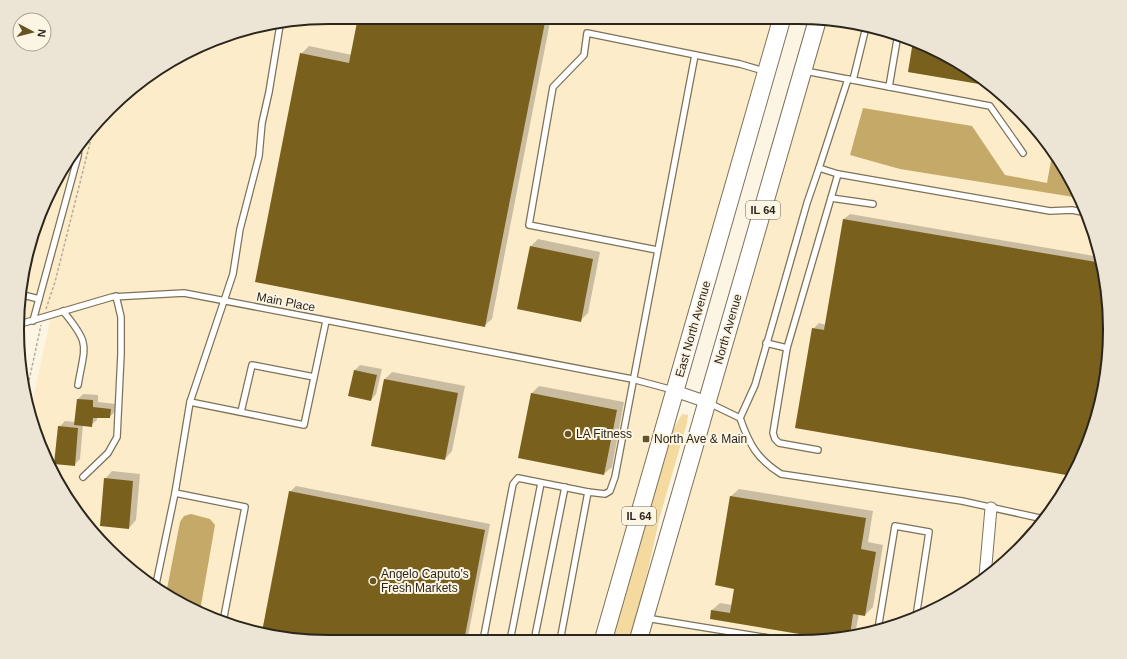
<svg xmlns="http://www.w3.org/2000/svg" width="1127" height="659" font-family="Helvetica,sans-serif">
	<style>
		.built { fill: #fcecc9 }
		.green { fill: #f4da9e }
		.water { fill: #c4a969 }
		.shadow { fill: #0003 }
		.building { fill: #79601d }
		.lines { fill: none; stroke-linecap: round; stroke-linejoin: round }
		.lane-casing { stroke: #7d7259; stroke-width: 8 }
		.street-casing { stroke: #7d7259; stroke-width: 13 }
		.primary-casing { stroke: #7d7259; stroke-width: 19 }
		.path { stroke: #b3ac9e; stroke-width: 1.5; stroke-dasharray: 3 2; stroke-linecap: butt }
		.lane { stroke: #fff; stroke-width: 5.5 }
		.street { stroke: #fff; stroke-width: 11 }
		.primary { stroke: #fff; stroke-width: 17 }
		.poi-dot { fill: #675322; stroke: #fdf5e4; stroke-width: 1.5 }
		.labels { text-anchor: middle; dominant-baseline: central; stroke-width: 4; stroke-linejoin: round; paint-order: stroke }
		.shield { fill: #fdf5e4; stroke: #6a6458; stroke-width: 1 }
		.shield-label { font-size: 11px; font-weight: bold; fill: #2b261c }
		.street-label { font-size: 12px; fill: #2b261c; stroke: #fdf5e4 }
		.poi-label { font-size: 12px; fill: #2b261c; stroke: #fdf5e4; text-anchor: start }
		.rim { fill: none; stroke: #2b261c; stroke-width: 2 }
	</style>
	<rect width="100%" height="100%" fill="#fdf5e4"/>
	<g class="built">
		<polygon points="330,17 775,18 660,409 598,641 309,641 229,625 156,589 82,520 41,449 31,407 52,312 21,319 28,248 70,156 139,81 229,34"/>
		<polygon points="825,19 898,34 971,70 1018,108 1057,156 1086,210 1104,268 1110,329 1104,390 1086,449 1057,503 1018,551 954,600 898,625 818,641 647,641 674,532"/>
	</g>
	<polygon class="green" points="682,414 688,415 687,423 660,516 641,601 629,641 612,641 673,430"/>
	<g class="water">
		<polygon points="863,108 972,126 1005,175 1047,183 1053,150 1080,198 900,169 850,155"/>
		<polygon points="191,514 210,519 215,525 200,611 166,594 180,522 184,516"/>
	</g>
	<g class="shadow">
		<polygon points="359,17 551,17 492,319 484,326 301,54 309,46 352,55"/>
		<polygon points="914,42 971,70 990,85 909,72"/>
		<polygon points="69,158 63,182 54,190"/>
		<polygon points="850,214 1100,257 1104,268 1110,329 1104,390 1086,449 1072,475 813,329 819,323 826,325 844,219"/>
		<polygon points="538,239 600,252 588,313 580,321 531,246"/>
		<polygon points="360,365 382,369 376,394 371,400 355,370"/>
		<polygon points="392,372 465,386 452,451 445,459 385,379"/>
		<polygon points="539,386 624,402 612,467 604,474 519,457 532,393"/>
		<polygon points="83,394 98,395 98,402 116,404 115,412 109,417 97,417 97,420 91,425 83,425 80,459 74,465 59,427 65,421 75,422 78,399"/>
		<polygon points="112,471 140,474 136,520 129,528 105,479"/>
		<polygon points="296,486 490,524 467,641 309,641 262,632 290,492"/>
		<polygon points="739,489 873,511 868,542 883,545 873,607 865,615 859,614 855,634 832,639 711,618 712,610 720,603 732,605 735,588 716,585 731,496"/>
	</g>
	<g class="building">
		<polygon points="358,17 546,17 485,327 255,282 300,53 349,63"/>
		<polygon points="913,41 971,70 991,86 908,72"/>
		<polygon points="843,219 1102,263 1110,329 1104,390 1086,449 1072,476 795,428 812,328 824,330"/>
		<polygon points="530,246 593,259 581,322 517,309"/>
		<polygon points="354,370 377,375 371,401 348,396"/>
		<polygon points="384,379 458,393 445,460 371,446"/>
		<polygon points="531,393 617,410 604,475 518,458"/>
		<polygon points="77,399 93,400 93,407 111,409 110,418 93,418 92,427 74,425"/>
		<polygon points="58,426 78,428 75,466 54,464"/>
		<polygon points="104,478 133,481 129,529 100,526"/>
		<polygon points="289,491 485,530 464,641 309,641 262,632"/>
		<polygon points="730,496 866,518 861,549 876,552 865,616 853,614 850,635 829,639 710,619 711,610 730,613 734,589 715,585"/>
	</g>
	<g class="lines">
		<defs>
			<g id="lane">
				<polyline points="805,71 990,106 1023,153"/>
				<polyline points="848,79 819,168 838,174 1050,211 1072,210 1087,213"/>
				<polyline points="853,80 866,27"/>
				<polyline points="889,87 898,34"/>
				<polyline points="831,198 873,204"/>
				<polyline points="657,250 529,225 553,87 584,55 587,33 740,64 764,71"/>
				<polyline points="23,295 39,299"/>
				<path d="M63,311C91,345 85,344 78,385"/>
				<polyline points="33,321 78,156 79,146"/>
				<polyline points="20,324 112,297 184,293 632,379 673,390"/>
				<polyline points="766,343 787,348"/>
				<polyline points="190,402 304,425 326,321"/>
				<path d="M709,403L740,418C749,444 757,459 781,474L962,501L1044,519"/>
				<polyline points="241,412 252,365 314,377"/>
				<polyline points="740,418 755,385 807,203 819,168"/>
				<polyline points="818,450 779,443 775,439 773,433 787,348 838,174"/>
				<polyline points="83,477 108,453 117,437 121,354 121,317 116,296"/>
				<polyline points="175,493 245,507 223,622"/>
				<polyline points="155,589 175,493 190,402 233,274 240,229 259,156 262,123 269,92 280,25"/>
				<polyline points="646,618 787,641"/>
				<polyline points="878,629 895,526 929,532 916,617"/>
				<polyline points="483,641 513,484 518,478 588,492"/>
				<polyline points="510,641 541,483"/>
				<polyline points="534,641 565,487"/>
				<polyline points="560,641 588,492 605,494 610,491 615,477 695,55"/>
			</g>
			<g id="street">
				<polyline points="675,391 707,402"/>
				<polyline points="985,576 991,508"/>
			</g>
			<g id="primary">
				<polyline points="603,641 782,18"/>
				<polyline points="638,641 818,18"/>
			</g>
		</defs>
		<use href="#lane" class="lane-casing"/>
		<use href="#street" class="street-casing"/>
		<use href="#primary" class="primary-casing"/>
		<g class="path">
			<polyline points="46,309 55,282 93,131"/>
			<polyline points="27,390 41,325"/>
		</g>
		<use href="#lane" class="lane"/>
		<use href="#street" class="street"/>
		<use href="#primary" class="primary"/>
	</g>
	<g class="poi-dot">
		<circle cx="568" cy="434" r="4"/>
		<rect x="642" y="435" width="8" height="8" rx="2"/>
		<circle cx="373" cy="581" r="4"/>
	</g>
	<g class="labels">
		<g class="shield">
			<rect x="746" y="201" width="34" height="18" rx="3"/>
			<rect x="622" y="507" width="34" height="18" rx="3"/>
		</g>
		<g class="shield-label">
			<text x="763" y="210">IL 64</text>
			<text x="639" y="516">IL 64</text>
		</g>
		<g class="street-label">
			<text transform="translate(286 302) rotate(11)">Main Place</text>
			<text transform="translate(693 329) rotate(-74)">East North Avenue</text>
			<text transform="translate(728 329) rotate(-74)">North Avenue</text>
		</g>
		<g class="poi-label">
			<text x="576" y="434">LA Fitness</text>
			<text x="654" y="439">North Ave &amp; Main</text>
			<text x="381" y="574">Angelo Caputo's<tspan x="381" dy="14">Fresh Markets</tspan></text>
		</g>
	</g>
	<path d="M0 0H1127V659H0ZM329 24H798A305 305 0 0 1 1103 329V330A305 305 0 0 1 798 635H329A305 305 0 0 1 24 330V329A305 305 0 0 1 329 24Z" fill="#ece4d4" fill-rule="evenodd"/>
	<path class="rim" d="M329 24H798A305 305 0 0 1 1103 329V330A305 305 0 0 1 798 635H329A305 305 0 0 1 24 330V329A305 305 0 0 1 329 24Z"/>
	<g transform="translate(32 32) rotate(97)"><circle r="19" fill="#fdf5e4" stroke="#a9a294"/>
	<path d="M0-3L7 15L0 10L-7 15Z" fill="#675322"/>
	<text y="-6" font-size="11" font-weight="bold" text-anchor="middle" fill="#2b261c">N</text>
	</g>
</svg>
